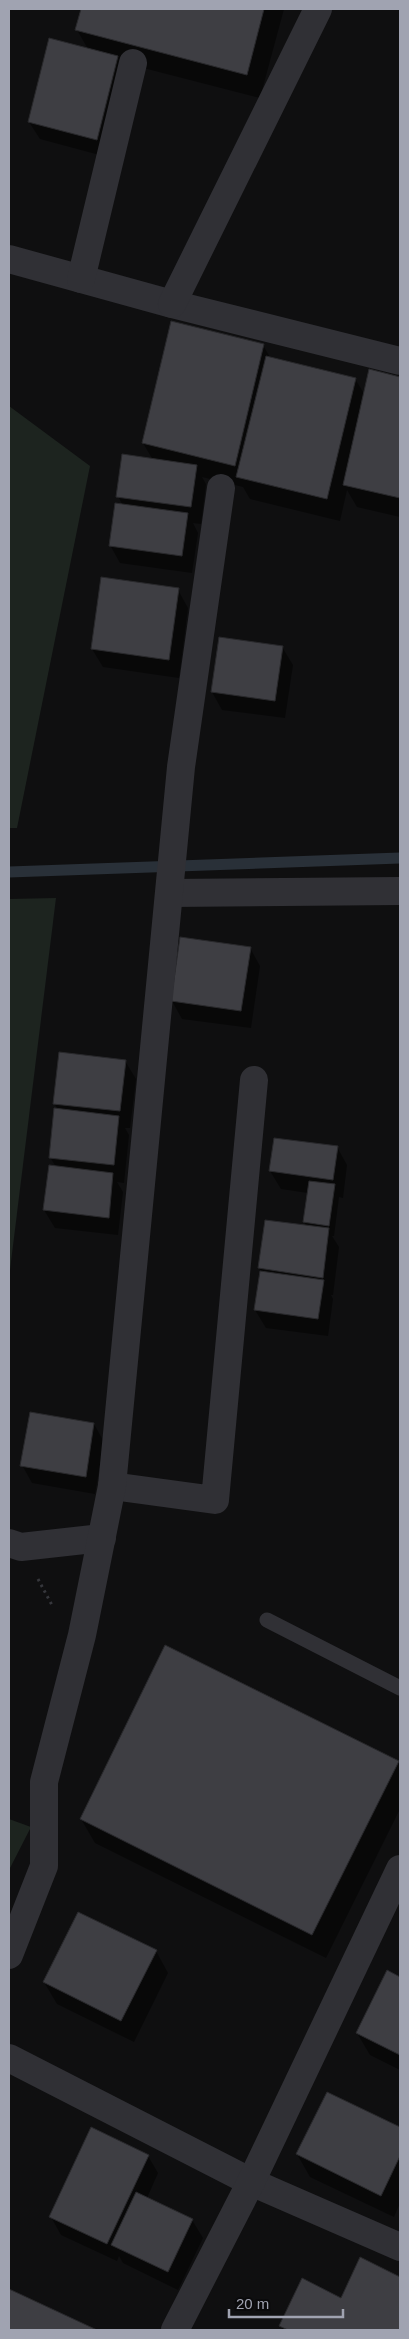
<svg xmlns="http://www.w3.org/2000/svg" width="409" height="2339" font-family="Arial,sans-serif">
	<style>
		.green { fill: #1d241f }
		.shadow { fill: #0007 }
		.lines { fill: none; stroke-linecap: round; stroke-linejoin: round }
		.stream { stroke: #293038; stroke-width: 11 }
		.building { fill: #3e3e43; stroke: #29292c }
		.path { stroke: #36373c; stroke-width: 3; stroke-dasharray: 2.5 4; stroke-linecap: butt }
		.lane { stroke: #303035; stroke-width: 15 }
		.street { stroke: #303035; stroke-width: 28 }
	</style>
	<rect width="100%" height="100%" fill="#0f0f10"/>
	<g class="green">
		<polygon points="9,406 90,466 17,828 9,828"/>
		<polygon points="56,898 9,1278 9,899"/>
		<polygon points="9,1819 31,1827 9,1870"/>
	</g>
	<g class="shadow">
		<polygon points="82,9 284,9 260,98 120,62 107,157 40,139 29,122 88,49 77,30"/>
		<polygon points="263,345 271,359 355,379 365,395 370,371 400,378 400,517 357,507 347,490 340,521 250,499 243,487 202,477 206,484 201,524 193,523 198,533 192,573 120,563 110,545 123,506 118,496 153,460 143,443"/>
		<polygon points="178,590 188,608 179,678 103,667 92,649"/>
		<polygon points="282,647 293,665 285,718 222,710 212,692"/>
		<polygon points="250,948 260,966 251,1028 182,1019 172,1001"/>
		<polygon points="125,1061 136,1079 130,1128 125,1128 129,1135 124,1183 117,1182 123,1192 118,1235 55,1228 44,1210 56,1167 50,1157 58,1110 54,1103"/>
		<polygon points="275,1139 337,1147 347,1165 343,1198 339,1197 334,1236 332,1236 339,1247 333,1295 331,1295 333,1299 328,1336 266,1328 255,1310 261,1272 259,1268 307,1227 304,1222 308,1193 281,1189 270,1171"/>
		<polygon points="94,1424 104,1442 95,1494 32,1483 22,1465"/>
		<polygon points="398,1762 400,1766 400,1809 326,1958 95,1843 81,1819"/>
		<polygon points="156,1951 168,1973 134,2042 57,2004 44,1982"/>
		<polygon points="387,1972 400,1978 400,2070 370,2055 357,2033"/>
		<polygon points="327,2093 400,2128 400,2203 394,2217 310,2177 297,2154"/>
		<polygon points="148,2156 158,2173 147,2198 192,2220 203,2238 178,2290 123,2263 119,2256 117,2261 61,2235 51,2217"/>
		<polygon points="361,2259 400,2278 400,2330 283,2330 280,2326 342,2299"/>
		<polygon points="9,2290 95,2330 9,2330"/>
	</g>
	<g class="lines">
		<polyline class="stream" points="9,872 400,858"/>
	</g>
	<g class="building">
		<polygon points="81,9 264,9 247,75 75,30"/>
		<polygon points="49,38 118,56 97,140 28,122"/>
		<polygon points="171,321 264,344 235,466 142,443"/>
		<polygon points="266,356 356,378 327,499 236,477"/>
		<polygon points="369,369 400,377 400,498 343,485"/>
		<polygon points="122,454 197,465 191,507 116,497"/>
		<polygon points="115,503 188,513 182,556 109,546"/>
		<polygon points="101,577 179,588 169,660 91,649"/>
		<polygon points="219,637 283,646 275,701 211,692"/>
		<polygon points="180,937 251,947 241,1011 171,1001"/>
		<polygon points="59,1052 126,1060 120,1111 53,1104"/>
		<polygon points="54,1108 119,1116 114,1165 49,1158"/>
		<polygon points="274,1138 338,1146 333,1180 269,1171"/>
		<polygon points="49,1165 113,1173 109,1218 43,1210"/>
		<polygon points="309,1181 335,1184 329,1226 303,1222"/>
		<polygon points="265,1220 329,1228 323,1278 258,1268"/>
		<polygon points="260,1271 324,1280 318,1319 254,1310"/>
		<polygon points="30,1412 94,1423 86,1477 20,1466"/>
		<polygon points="165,1645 399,1761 312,1935 80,1819"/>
		<polygon points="78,1912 157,1950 121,2021 43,1982"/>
		<polygon points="387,1970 400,1977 400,2055 356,2033"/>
		<polygon points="327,2092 400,2127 400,2156 381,2196 296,2154"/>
		<polygon points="91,2127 149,2155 107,2244 49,2217"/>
		<polygon points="136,2192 193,2219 168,2272 111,2245"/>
		<polygon points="360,2257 400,2277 400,2330 288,2330 279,2326 302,2278 341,2298"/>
		<polygon points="9,2289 97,2330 9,2330"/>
	</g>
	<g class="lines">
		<polyline class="path" points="38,1579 53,1607"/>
		<polyline class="lane" points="267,1620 400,1688"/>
		<g class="street">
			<polyline points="9,259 172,304 400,361"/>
			<polyline points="81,279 133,63"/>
			<polyline points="172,304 318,9"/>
			<polyline points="170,893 400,891"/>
			<polyline points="112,1486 215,1500 254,1080"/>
			<polyline points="9,1543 21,1547 102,1538"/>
			<polyline points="9,1955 44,1866 44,1782 82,1635 112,1486 181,767 221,488"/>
			<polyline points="9,2058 251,2182 400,2247"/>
			<polyline points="175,2330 251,2182 400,1869"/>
		</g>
	</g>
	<rect width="409" height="2339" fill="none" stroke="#a0a3b1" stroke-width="20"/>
	<path d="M229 2309v8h114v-8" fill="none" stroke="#a0a3b1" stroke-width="2.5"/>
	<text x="236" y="2309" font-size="15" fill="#a0a3b1" stroke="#0a0a0b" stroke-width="4" paint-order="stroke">20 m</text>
</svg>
